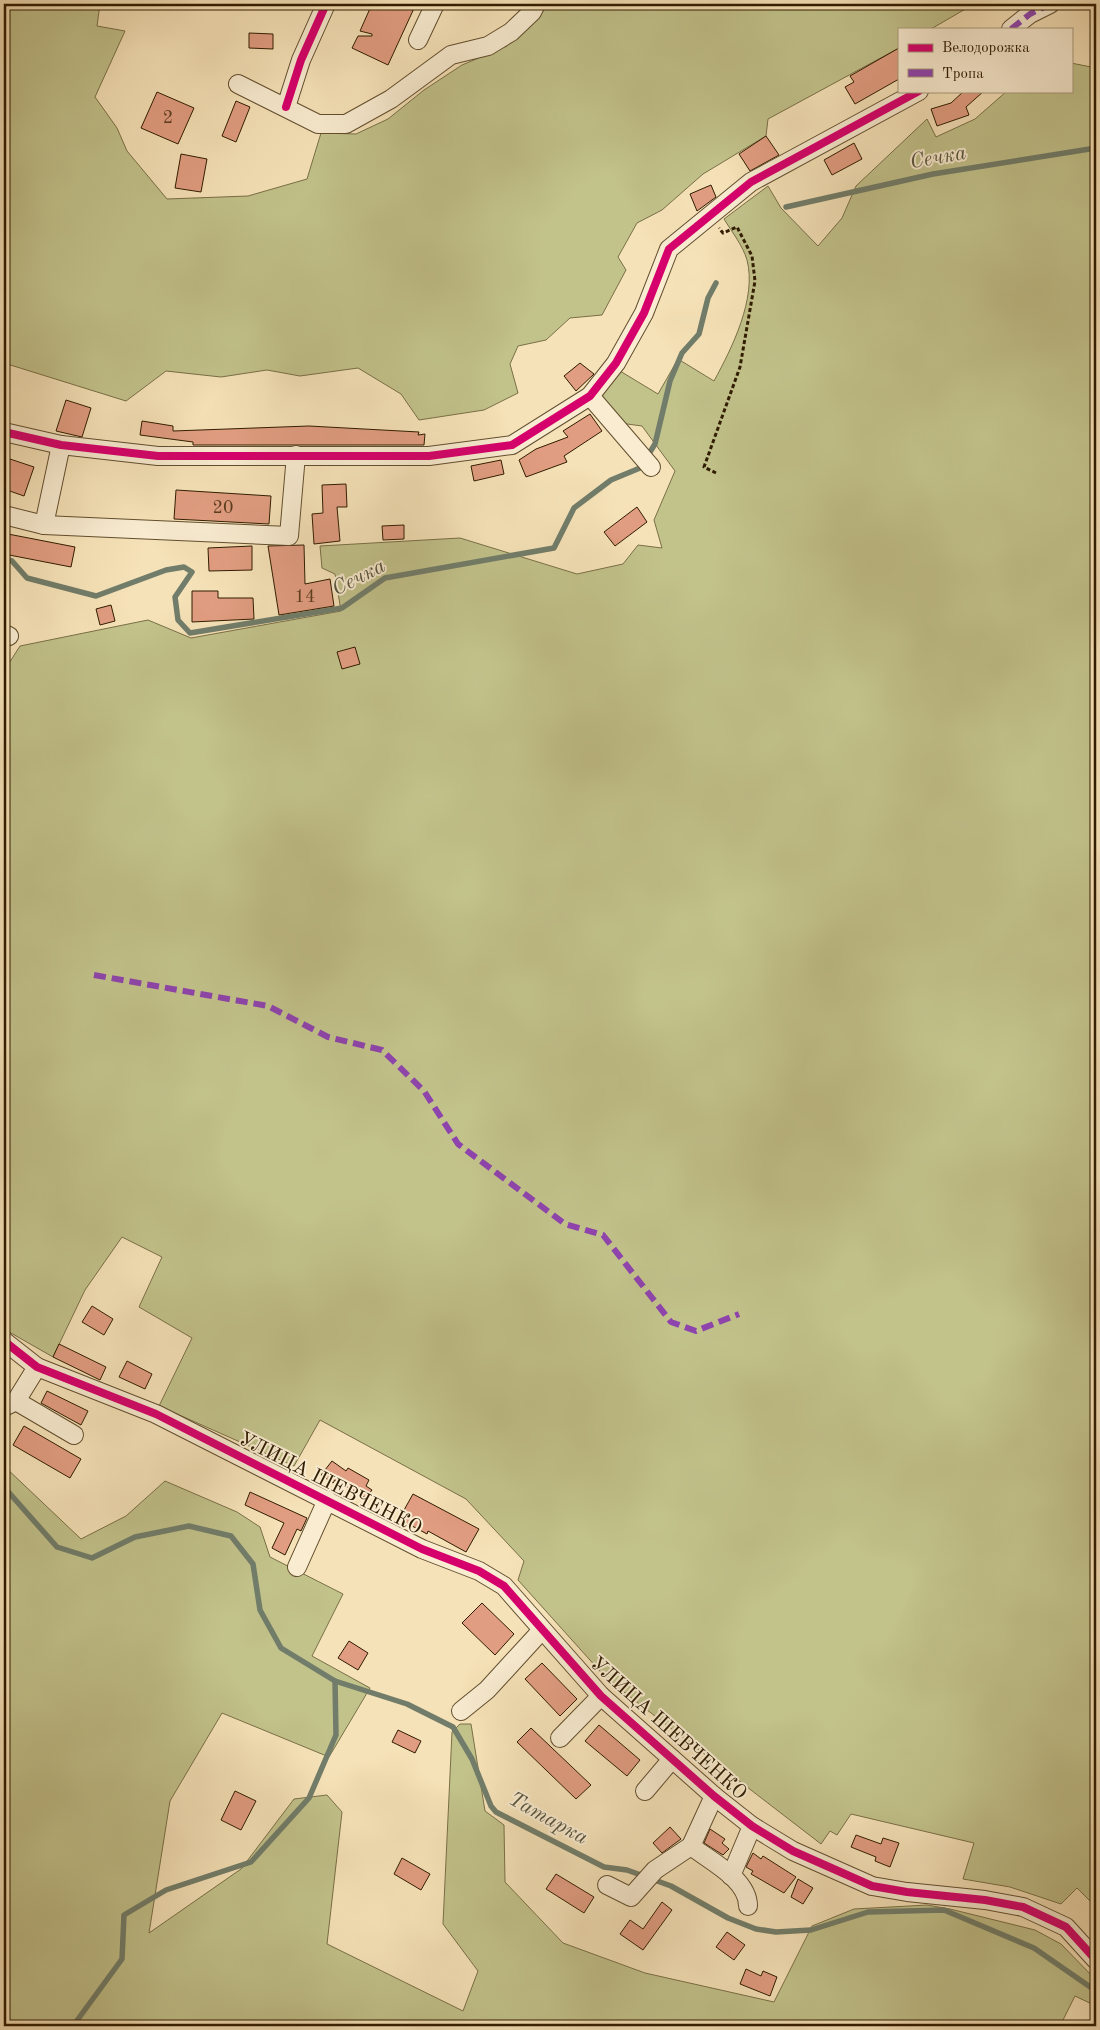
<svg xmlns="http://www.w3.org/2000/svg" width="1100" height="2030" font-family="'Old Standard TT',serif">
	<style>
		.green { fill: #c2c28b; stroke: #796f46 }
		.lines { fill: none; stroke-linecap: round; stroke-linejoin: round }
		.stream { stroke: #717d6a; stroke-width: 5.5 }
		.building { fill: #e19d81; stroke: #301c00 }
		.minor-casing { stroke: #624e2e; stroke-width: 20 }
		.path { stroke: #301c00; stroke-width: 3; stroke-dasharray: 4 2.5; stroke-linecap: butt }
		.minor { stroke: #f9ecd1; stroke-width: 18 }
		.quiet { stroke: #8e44ad; stroke-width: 6; stroke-dasharray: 12 6; stroke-linecap: butt }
		.cycleway-casing { stroke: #f9ecd1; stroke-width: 11 }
		.cycleway { stroke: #d6006c; stroke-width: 8 }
		.labels { text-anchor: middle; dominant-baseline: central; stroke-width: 4; stroke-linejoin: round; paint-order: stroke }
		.number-label { font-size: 18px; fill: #5c3c20 }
		.street-label { font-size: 20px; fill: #301c00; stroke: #f9ecd1 }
		.water-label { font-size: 21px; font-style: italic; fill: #56543e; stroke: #f9ecd1 }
	</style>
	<rect width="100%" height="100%" fill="#f6e2b8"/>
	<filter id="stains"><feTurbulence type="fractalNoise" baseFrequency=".004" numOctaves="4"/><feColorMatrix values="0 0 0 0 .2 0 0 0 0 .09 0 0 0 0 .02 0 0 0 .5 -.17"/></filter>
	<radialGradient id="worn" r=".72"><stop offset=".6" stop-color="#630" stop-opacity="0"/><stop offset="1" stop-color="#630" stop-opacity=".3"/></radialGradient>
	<g class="green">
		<polygon points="4,4 100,4 97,26 125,31 95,97 117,128 127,151 167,199 248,196 307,179 321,133 356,134 388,119 424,90 462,65 507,46 538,16 544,4 974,4 931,29 899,29 899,48 768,119 766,136 703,174 662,210 637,223 618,257 626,270 602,315 570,318 546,340 518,346 510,364 518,393 484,410 419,420 401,394 358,368 300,376 267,370 221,377 166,371 126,401 4,363"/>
		<path d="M1071,63L1096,68V1907L1077,1888L1061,1904L1010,1887L963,1879L974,1843L851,1814L837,1835L830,1831L821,1844L607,1679L518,1580L524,1561L466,1499L320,1420L294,1466L159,1406L192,1338L139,1307L162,1257L122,1237L85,1290L53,1357L4,1329V671L20,646L148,620L191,638L341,611L335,574L322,568L320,546L460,538L577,574L623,564L638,545L662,548L654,520L675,471L642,426L620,423L600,395L620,371L658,394L678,359L714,381C732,348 757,298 747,260C743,246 732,232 724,219L768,186L781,208L818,246L842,218L856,186L927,119L936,137L975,119L1007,91H1071Z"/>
		<polygon points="4,1466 81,1539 126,1516 165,1481 237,1512 260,1527 270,1557 343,1594 312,1656 370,1688 329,1757 222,1713 170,1801 149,1933 241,1869 294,1799 327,1795 342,1812 327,1944 463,2011 478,1971 443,1924 452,1732 460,1724 471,1724 485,1811 504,1825 505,1882 563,1943 645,1973 774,2002 812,1926 854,1909 927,1905 950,1909 1035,1930 1061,1944 1096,1980 1096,2006 1075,1996 1060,2026 4,2026"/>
	</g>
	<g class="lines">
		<g class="stream">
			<polyline points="786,207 933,174 1096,148"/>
			<polyline points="4,559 12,561 27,578 96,596 166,570 184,567 192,572 175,597 178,620 190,633 342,608 385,578 554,548 574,508 611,480 640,468 655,444 670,381 682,353 699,334 708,298 716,283"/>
			<polyline points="4,1487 57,1547 92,1558 135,1537 189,1526 231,1536 253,1564 260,1610 281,1648 335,1681 407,1704 453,1727 472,1759 491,1806 496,1812 604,1867 627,1870 671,1886 728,1918 756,1929 776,1932 811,1930 868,1912 944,1910 1034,1948 1096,1991"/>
			<polyline points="73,2026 122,1959 124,1915 166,1890 251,1862 309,1798 336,1735 335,1681"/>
		</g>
	</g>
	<g class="building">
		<polygon points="372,4 416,4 388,65 352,48 358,36 372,36 372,34 360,31"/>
		<polygon points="249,33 273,34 273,49 249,48"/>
		<polygon points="899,48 899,79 855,104 845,87 854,82 850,76"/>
		<polygon points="964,91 984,91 966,107 969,115 937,126 931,109 951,103"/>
		<polygon points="157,92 194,108 178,144 141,128"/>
		<polygon points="236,101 250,107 236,142 222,136"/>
		<polygon points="766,136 779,155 750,171 739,154"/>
		<polygon points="854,143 862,159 832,175 824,160"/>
		<polygon points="181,154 207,159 201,192 175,188"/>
		<polygon points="711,185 716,197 697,211 690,194"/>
		<polygon points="580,363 594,374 576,391 564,376"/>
		<polygon points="66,400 91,408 82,437 56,431"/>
		<polygon points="590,414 602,431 564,456 567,462 526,477 519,460 536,449 568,437 563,431"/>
		<polygon points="142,421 173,426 173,431 309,426 419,432 418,435 425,434 424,445 193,445 193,442 140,435"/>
		<polygon points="4,457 34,467 24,496 4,489"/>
		<polygon points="501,460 504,474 474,481 471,466"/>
		<polygon points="346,484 347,507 337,507 340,541 314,544 312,514 323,513 322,485"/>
		<polygon points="176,490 271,496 269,524 174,519"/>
		<polygon points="637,507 647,522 615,546 604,532"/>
		<polygon points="404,525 404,539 383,540 382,526"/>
		<polygon points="8,534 75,547 71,567 4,554"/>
		<polygon points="304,545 305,584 330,579 334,606 279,615 268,546"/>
		<polygon points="252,546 252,570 209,571 208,548"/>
		<polygon points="192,591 218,591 218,598 253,598 254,619 192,622"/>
		<polygon points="111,605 115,621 100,625 96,609"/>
		<polygon points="355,647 360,664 342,669 337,652"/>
		<polygon points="92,1306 113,1319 104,1335 82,1322"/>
		<polygon points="59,1344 106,1367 100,1380 53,1357"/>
		<polygon points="127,1361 152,1374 145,1389 119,1377"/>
		<polygon points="47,1391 88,1411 81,1425 41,1403"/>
		<polygon points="24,1426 81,1459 70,1478 13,1445"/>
		<polygon points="332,1461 346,1471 348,1468 369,1480 366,1486 372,1490 366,1498 335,1480 333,1483 321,1475"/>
		<polygon points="250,1492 307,1518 301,1531 297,1529 285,1555 272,1548 284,1523 245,1505"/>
		<polygon points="413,1494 479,1529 466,1552 428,1531 427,1534 399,1519"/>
		<polygon points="482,1603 514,1634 495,1655 462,1623"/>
		<polygon points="349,1641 368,1653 358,1670 338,1658"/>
		<polygon points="542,1663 577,1699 560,1716 525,1679"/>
		<polygon points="599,1725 640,1760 627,1776 585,1741"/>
		<polygon points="531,1728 591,1785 576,1799 517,1742"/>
		<polygon points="398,1730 421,1741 415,1753 392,1742"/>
		<polygon points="235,1791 256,1801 241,1830 221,1820"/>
		<polygon points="670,1827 681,1839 662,1853 653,1843"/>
		<polygon points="710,1829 725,1839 722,1843 729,1849 723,1855 704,1843"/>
		<polygon points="856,1835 881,1844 883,1838 899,1843 890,1867 875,1861 876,1857 851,1847"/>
		<polygon points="753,1853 761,1859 763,1856 796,1877 784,1893 751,1874 753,1871 746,1867"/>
		<polygon points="402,1858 430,1874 421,1890 394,1874"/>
		<polygon points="556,1874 594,1897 584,1913 546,1889"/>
		<polygon points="798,1879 813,1888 803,1904 791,1897"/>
		<polygon points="662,1902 672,1910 643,1950 620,1934 630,1920 643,1929"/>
		<polygon points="727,1932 745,1945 734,1960 716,1947"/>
		<polygon points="746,1969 761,1976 763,1971 777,1977 770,1996 740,1984"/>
	</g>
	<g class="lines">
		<defs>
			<g id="minor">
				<polyline points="1011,29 1030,14 1050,4"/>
				<polyline points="418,40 435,4"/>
				<polyline points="238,84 318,124 346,124 391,99 451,55 488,46 511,32 532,12 536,4"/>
				<polyline points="286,107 301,60 326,4"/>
				<polyline points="590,396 651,467"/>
				<polyline points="4,432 61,445 158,456 429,456 512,445 590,396 616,363 644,313 669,249 751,182 919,91"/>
				<polyline points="4,515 44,525 289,536 296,455"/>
				<polyline points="44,525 61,445"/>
				<polyline points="4,634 9,636"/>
				<polyline points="4,1341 37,1367 156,1414 422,1549 479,1571 504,1586 601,1696 714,1796 752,1826 793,1851 872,1886 907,1892 985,1900 1023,1907 1066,1927 1096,1960"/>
				<polyline points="16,1401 74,1435"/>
				<polyline points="4,1407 16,1401 37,1367"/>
				<polyline points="297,1567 327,1500"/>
				<polyline points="461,1711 487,1690 542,1630"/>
				<polyline points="560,1738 601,1696"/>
				<polyline points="645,1791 672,1759"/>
				<path d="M691,1846C710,1861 748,1879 748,1906"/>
				<polyline points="731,1876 752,1826"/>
				<polyline points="607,1885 631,1897 655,1870 691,1846 714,1796"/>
			</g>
		</defs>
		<use href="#minor" class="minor-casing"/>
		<polyline class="path" points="716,473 704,467 740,367 755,281 752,256 737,227 723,233 719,228"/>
		<use href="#minor" class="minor"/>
		<g class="quiet">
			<polyline points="1011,29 1030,14 1050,4"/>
			<polyline points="94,975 268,1006 328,1037 382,1050 424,1091 458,1144 565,1224 603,1235 671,1322 696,1331 739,1314"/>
		</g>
		<defs>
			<g id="cycleway">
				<polyline points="286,107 301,60 326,4"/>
				<polyline points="4,432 61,445 158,456 429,456 512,445 590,396 616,363 644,313 669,249 751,182 919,91"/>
				<polyline points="4,1341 37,1367 156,1414 422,1549 479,1571 504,1586 601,1696 714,1796 752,1826 793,1851 872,1886 907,1892 985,1900 1023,1907 1066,1927 1096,1960"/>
			</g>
		</defs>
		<use href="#cycleway" class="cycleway-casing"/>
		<use href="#cycleway" class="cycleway"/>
	</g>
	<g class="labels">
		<g class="number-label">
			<text x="168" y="118">2</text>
			<text x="223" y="508">20</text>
			<text x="305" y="597">14</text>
		</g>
		<g class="street-label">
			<text transform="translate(330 1484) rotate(27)">УЛИЦА ШЕВЧЕНКО</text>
			<text transform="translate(668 1729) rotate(42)">УЛИЦА ШЕВЧЕНКО</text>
		</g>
		<g class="water-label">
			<text transform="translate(938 158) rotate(-10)">Сечка</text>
			<text transform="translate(359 578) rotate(-27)">Сечка</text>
			<text transform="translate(548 1819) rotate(29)">Татарка</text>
		</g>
	</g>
	<rect width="1100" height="2030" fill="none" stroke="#f6e2b8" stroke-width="20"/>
	<rect x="5" y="5" width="1090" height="2020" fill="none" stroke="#301c00" stroke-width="2.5"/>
	<rect x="10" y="10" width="1080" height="2010" fill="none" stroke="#301c00"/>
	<rect x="898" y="28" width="175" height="65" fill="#f9ecd1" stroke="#a9997d"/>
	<rect x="908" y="44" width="25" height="8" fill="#d6006c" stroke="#a9997d"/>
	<text x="942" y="52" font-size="15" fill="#301c00">Велодорожка</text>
	<rect x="908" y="69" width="25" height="8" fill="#8e44ad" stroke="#a9997d"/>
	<text x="942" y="78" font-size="15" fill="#301c00">Тропа</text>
	<rect width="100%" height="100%" filter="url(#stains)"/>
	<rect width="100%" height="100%" fill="url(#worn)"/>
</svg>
